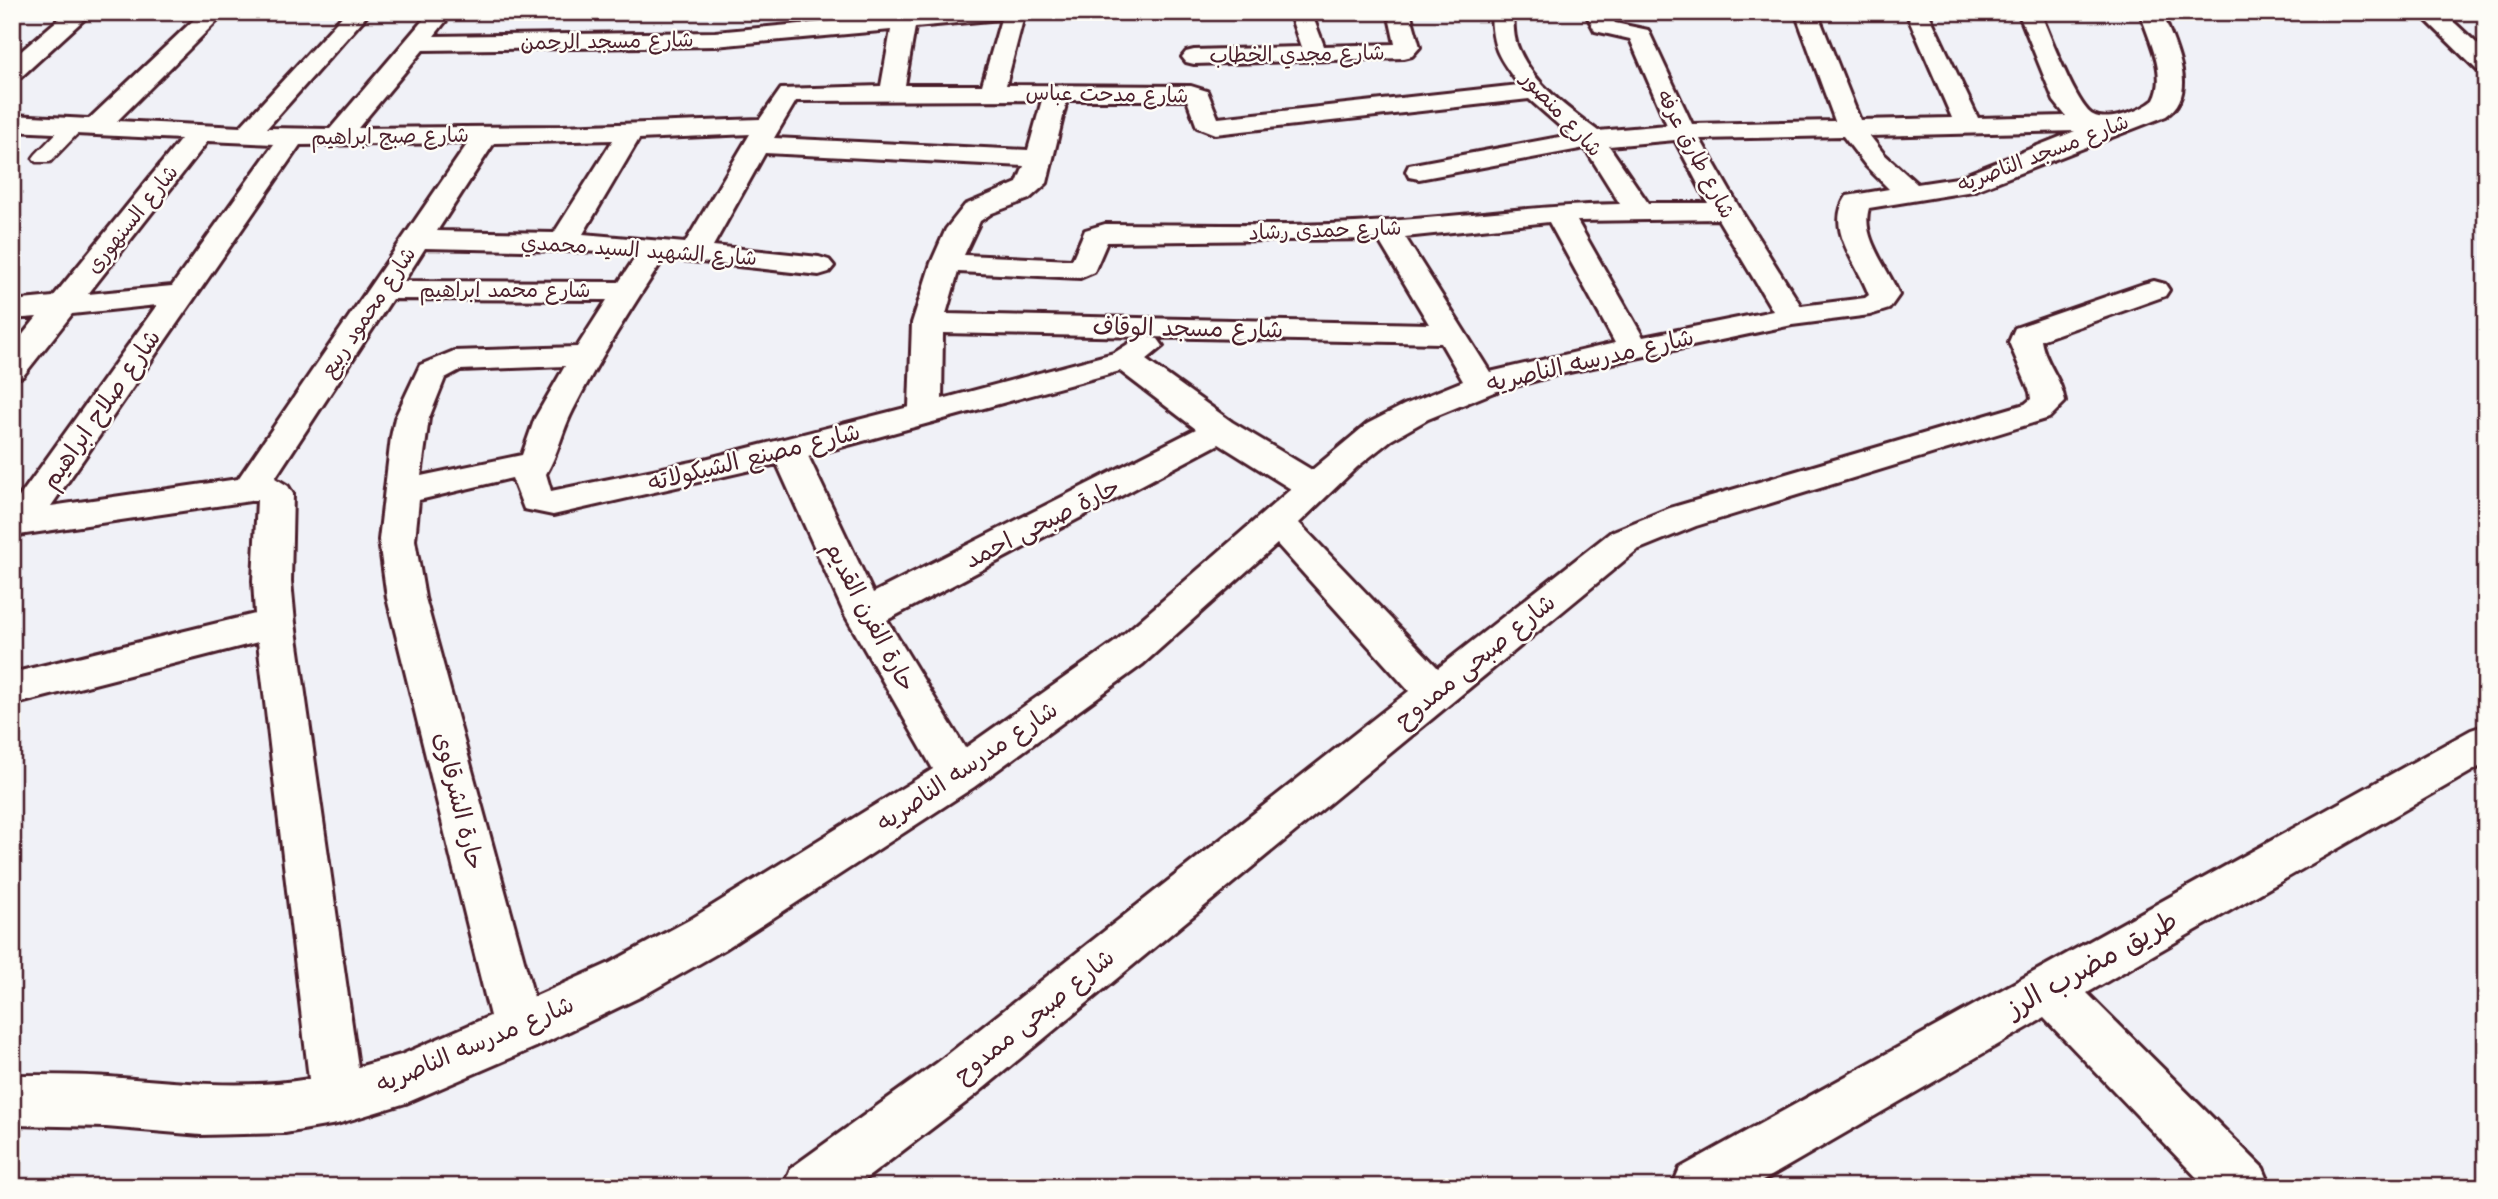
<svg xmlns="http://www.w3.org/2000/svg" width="2498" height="1199" font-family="'Comic Neue','Playpen Sans Arabic',sans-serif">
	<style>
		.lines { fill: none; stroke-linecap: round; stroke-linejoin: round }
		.lane-casing { stroke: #4a1f2b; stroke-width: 5 }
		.street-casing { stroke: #4a1f2b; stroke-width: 6 }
		.lane { fill: #fdfcf7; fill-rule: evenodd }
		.street { fill: #fdfcf7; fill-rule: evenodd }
		.labels { text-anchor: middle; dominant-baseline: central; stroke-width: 5; stroke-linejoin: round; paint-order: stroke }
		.far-street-label { font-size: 21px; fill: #4a1f2b; stroke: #fdfcf7 }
		.street-label { font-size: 24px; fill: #4a1f2b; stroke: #fdfcf7 }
		.near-street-label { font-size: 28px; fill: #4a1f2b; stroke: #fdfcf7 }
	</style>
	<rect width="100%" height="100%" fill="#f0f1f7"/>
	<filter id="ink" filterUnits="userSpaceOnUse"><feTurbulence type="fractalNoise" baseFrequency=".0143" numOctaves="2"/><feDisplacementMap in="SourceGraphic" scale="14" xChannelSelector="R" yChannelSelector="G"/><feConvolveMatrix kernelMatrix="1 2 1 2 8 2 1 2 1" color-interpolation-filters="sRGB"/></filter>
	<g filter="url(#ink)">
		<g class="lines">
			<defs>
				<polygon id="lane" points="74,120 81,122 84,126 81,130 50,162 36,162 33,158 36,154 67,122"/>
				<g id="street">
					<polygon points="67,12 92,12 21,77 12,79 12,59"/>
					<path d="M202,12H226L117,121L240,127L346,12H370L267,128L330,129L430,12H453L434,36L715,32L930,12H1025L1006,85L1191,86L1207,91L1218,118L1519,85C1498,56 1492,49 1491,12H1513C1514,25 1513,38 1519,50C1534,84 1568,109 1598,131L1667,125L1630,39L1595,31L1585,12H1607L1615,23L1648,30L1692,124L1835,121L1795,12H1817L1860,120L1952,118L1906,12H1928L1978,118L2066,116L2054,101L2018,12H2040C2049,33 2076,106 2093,115C2108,123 2141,111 2154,100C2168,74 2148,38 2140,12H2162C2173,43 2201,92 2166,116L1973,191L1869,208C1860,238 1889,269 1899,295L1889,309L1870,315L1792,325L1555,375L1494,392L1428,419L1391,440L1357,467L1299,523L1438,668L1611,532L1670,508L2025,404L2031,399L2030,392L2009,342L2015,328L2143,284L2154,281L2165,284L2169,290L2165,296L2041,340C2044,362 2062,379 2065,402L2049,418L1696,526L1637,550L973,1097L855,1187H783L791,1168L937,1063L1409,691L1277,544L1143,664L974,787L725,949L644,995L536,1047L406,1103L337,1124L285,1133L201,1135L106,1127L12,1125V1075C45,1075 77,1075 109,1077C176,1082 243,1090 309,1079L258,642L12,705V673L255,614L253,581L257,500L12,536V507L157,305L72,314L23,376L12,379V348L37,317L12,319V301L53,297L181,139L12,131V115L89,119ZM1001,19L982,85H905L915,27ZM891,30L881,86L781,89L760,119L561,126L358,128L423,50L715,46ZM1529,99L1570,135L1419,163L1409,165L1406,171L1409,177L1419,179L1585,148L1620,204C1542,205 1465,216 1387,221C1293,228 1199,224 1105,224L1085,230L1072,260L964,255L980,221L992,213L1029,199L1047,183L1067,100H1187L1197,127L1215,134ZM1042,100L1028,150L774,138L796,101ZM2075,131L1957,178L1917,184L1884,154L1870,136ZM750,134L685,243L583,234L639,139ZM1843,136L1866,166L1889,189L1847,196C1824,229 1858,263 1869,295L1865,298L1801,306L1743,214L1700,139ZM613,140L554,233L437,231L494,143ZM1675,140L1708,203H1648L1609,146ZM208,141L274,144L172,286L88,294ZM468,143L238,479L51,506L300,145ZM765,153L1024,166L1017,183L965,205L946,229L931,263L912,323L909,407L697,461L551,491L546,474C558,454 562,431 573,410C600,357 632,307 664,258L819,275L829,272L834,266L829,260L819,257L713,246ZM1718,219L1773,311L1643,337L1577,221ZM1549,222L1615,343L1490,372L1405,237ZM1378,239L1429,324L946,314L958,272L1080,278L1094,272L1107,242ZM425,248L610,252L637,255L619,282L404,281ZM392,299L607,300L577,347L454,351L420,365L395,418L391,437L379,540L387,598L490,1016L401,1055L358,1067L295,623L291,581L293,494L288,486L275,478ZM943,333L1145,337L1136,339L1114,353L942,399ZM1149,337L1441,343L1463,381L1404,405L1367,424L1312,470L1232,422L1146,360L1163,346L1158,339ZM565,366L535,418L522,455L421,476L429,418L445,378L460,370ZM1120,371L1196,429L873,593L808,456ZM1219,444L1291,489L1115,642L965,748L887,620ZM777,464L845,615L933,769L691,919L610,963L534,997L425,598L415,540L419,500L512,478L524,509L553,515Z"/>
					<polygon points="1289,12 1311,12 1324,46 1395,44 1388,12 1410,12 1420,47 1412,56 1404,58 1194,64 1186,62 1182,57 1186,52 1194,50 1301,47"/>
					<polygon points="2418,12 2443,12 2486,52 2486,72 2477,70"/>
					<polygon points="2486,725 2486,763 2087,993 2263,1168 2271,1187 2206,1187 2044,1018 1752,1187 1672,1187 1680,1168 2471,730"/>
				</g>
			</defs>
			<use href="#lane" class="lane-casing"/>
			<use href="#street" class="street-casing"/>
			<use href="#lane" class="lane"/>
			<use href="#street" class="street"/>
		</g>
	</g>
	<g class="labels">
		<g class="far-street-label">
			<text transform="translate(607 41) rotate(-1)">شارع مسجد الرحمن</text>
			<text transform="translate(1297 54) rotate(-1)">شارع مجدي الخطاب</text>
			<text transform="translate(1107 94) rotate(1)">شارع مدحت عباس</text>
			<text transform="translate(1562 114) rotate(47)">شارع منصور</text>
			<text transform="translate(390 136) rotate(-1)">شارع صبح ابراهيم</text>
			<text transform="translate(2043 153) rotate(-21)">شارع مسجد الناصريه</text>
			<text transform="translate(1696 154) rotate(62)">شارع طارق عرفه</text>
			<text transform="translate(132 219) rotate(-51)">شارع السنهورى</text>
			<text transform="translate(1325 230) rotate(-2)">شارع حمدى رشاد</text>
			<text transform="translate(639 250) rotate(4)">شارع الشهيد السيد محمدي</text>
			<text x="505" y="290">شارع محمد ابراهيم</text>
			<text transform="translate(368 312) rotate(-56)">شارع محمود ربيع</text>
		</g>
		<g class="street-label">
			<text transform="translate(1188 328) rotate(1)">شارع مسجد الوقاف</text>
			<text transform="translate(1590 360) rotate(-13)">شارع مدرسه الناصريه</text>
			<text transform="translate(101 409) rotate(-55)">شارع صلاح ابراهيم</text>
			<text transform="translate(754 457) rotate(-14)">شارع مصنع الشيكولاته</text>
			<text transform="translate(1042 523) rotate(-27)">حارة صبحى احمد</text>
			<text transform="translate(870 616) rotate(62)">حارة الفرن القديم</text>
			<text transform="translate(1475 661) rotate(-39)">شارع صبحى ممدوح</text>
			<text transform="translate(967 766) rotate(-34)">شارع مدرسه الناصريه</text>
			<text transform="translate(459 801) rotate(76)">حارة الشرقاوى</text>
			<text transform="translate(1034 1016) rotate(-39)">شارع صبحى ممدوح</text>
			<text transform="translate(475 1044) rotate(-23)">شارع مدرسه الناصريه</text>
		</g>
		<g class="near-street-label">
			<text transform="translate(2092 964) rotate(-29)">طريق مضرب الرز</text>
		</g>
	</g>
	<rect width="2498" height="1199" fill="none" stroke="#fdfcf7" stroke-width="42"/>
	<rect x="21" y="21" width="2456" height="1157" fill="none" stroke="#4a1f2b" stroke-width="2.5" filter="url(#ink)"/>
</svg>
